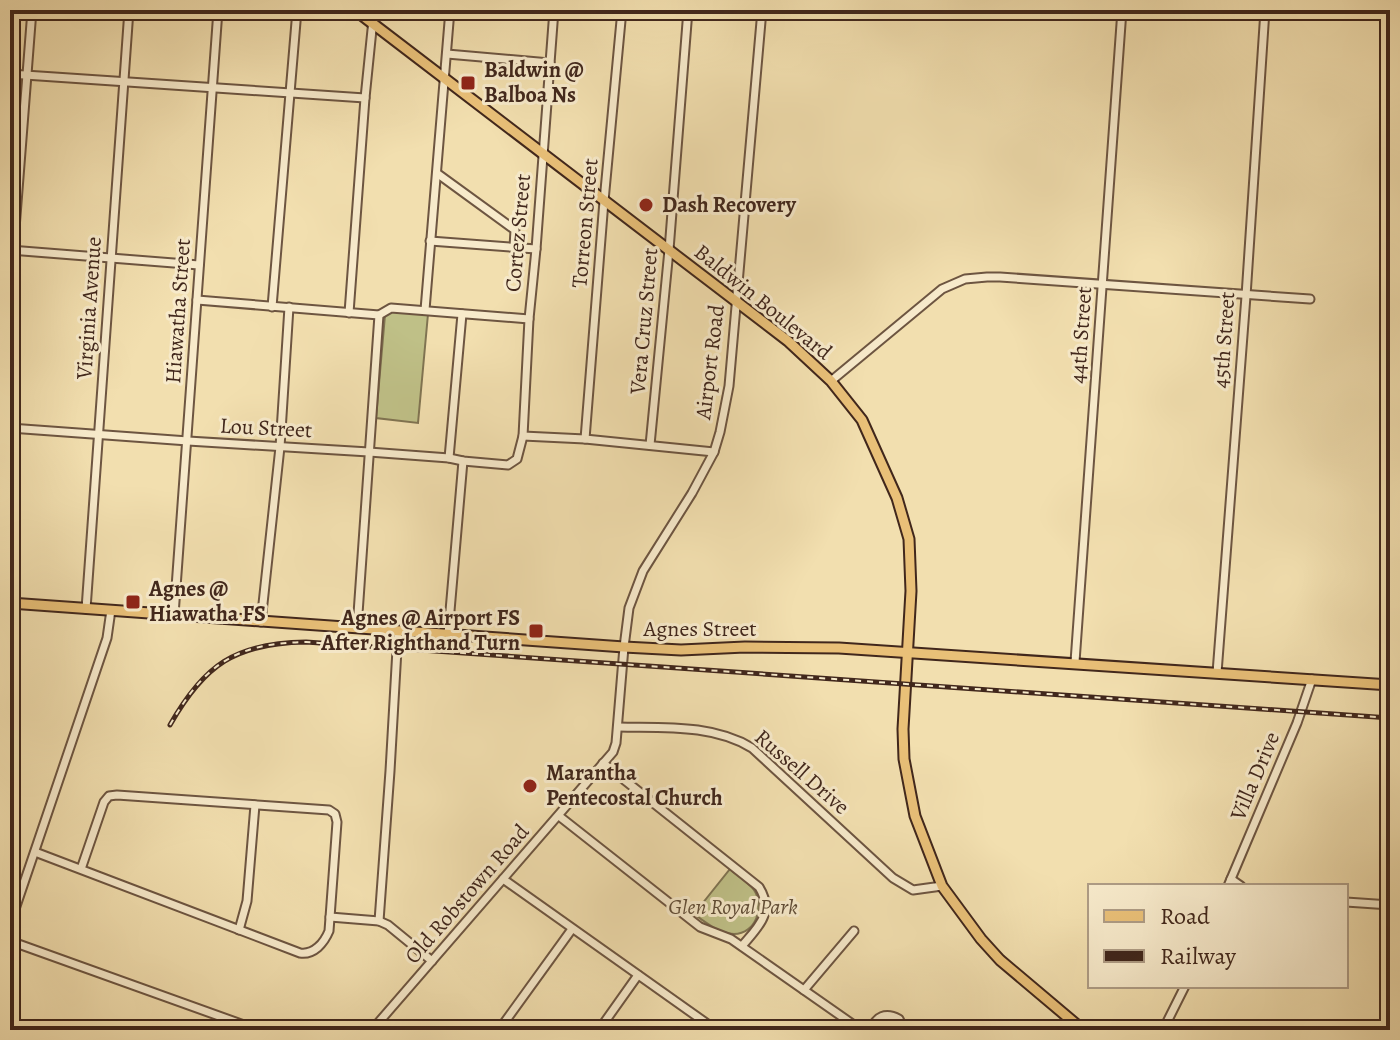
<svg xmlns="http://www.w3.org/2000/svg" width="1400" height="1040" font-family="Alegreya,serif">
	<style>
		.green { fill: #bfc087; stroke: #807452; stroke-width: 2 }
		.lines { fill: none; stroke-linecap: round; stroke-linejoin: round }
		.minor-casing { stroke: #6d5541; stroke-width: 11 }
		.major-casing { stroke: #41271c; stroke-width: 13 }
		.minor { stroke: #f7eacb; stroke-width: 7 }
		.major { stroke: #e9c078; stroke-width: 9 }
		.rail-casing { stroke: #41271c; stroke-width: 5 }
		.rail { stroke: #f7eacb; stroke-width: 2; stroke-dasharray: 6; stroke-linecap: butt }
		.poi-dot { fill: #8f2418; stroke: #f7eacb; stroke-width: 3 }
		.labels { text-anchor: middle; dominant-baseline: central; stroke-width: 6; stroke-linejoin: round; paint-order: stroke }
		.poi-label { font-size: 22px; font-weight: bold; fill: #41271c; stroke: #f7eacb; text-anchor: start }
		.street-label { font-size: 22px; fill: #41271c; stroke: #f7eacb }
		.park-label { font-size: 22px; font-style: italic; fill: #604d37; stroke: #f7eacb }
	</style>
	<rect width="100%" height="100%" fill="#f2dfaf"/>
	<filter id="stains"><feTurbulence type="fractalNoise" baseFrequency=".0025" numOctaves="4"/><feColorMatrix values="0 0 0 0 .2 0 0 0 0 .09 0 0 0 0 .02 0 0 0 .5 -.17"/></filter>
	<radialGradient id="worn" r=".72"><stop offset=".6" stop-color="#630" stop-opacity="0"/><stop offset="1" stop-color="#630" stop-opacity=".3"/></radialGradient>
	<g class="green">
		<polygon points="390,311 428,314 418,423 376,418 385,315"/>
		<path d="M730,869C738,876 748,882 754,890C765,906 756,934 734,934C719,933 706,923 694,914Z"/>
	</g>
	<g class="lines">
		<defs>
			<g id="minor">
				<polyline points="447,54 550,63"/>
				<polyline points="10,74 365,98"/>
				<polyline points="438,174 515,230 514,247"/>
				<polyline points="430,241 536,249"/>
				<polyline points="10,250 199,265"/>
				<polyline points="10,293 32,10"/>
				<polyline points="197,300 379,315 391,308 529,319"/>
				<polyline points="272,307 297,10"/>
				<polyline points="425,310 450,10"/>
				<polyline points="349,313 365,98 374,10"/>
				<polyline points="831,381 942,289 965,279 987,277 1000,277 1310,299"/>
				<polyline points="10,428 188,441 369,452 449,458 463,461 508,465 517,459 523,436 529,319 536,249 554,10"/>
				<polyline points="523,436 585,439 714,452"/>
				<polyline points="585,439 604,201 622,10"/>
				<polyline points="650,445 669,250 688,10"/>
				<polyline points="449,458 462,314"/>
				<polyline points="86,609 129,10"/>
				<polyline points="174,615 218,10"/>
				<polyline points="261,622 280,447 289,307"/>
				<polyline points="357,628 379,315"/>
				<polyline points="448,634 463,461"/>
				<polyline points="1075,662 1122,10"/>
				<polyline points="1217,673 1246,296 1265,10"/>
				<path d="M619,727C663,728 713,724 752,748L893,878L913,890L942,886"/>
				<path d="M603,763L759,887C775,913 758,927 742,946"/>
				<polyline points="559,816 700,927 731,939 861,1030"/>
				<path d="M35,852L300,953C314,955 324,943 329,931L337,822L335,814L329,810L117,795L109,796L104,802L81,869"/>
				<polyline points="503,879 716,1030"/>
				<polyline points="1231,879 1241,886"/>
				<polyline points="1228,886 1297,723 1312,679"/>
				<polyline points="1346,902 1390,905"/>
				<polyline points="330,917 379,921 388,925 432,961"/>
				<polyline points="379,921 390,771 398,632"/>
				<polyline points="10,924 107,638 111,610"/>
				<polyline points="239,930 247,901 255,805"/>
				<polyline points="10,941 258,1030"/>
				<polyline points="804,990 854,931"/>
				<polyline points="372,1030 613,752 616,743 624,647 629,608 643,571 692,493 714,452 720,432 729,386 762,10"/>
				<polyline points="499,1030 572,929"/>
				<polyline points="599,1030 638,975"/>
				<path d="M872,1030C875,1016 886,1012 899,1019L904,1030"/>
				<polyline points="1163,1030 1185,986"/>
			</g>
			<g id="major">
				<polyline points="355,10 788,341 831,381 862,420 897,498 909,539 911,591 903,729 904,759 915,816 942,886 981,939 1000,960 1083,1030"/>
				<polyline points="10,603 624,647 681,650 745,647 839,648 1390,685"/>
			</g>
		</defs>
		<use href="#minor" class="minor-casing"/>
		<use href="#major" class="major-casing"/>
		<use href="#minor" class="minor"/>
		<use href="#major" class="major"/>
		<defs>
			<path id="rail" d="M170,725C204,665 235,643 306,642L1390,718"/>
		</defs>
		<use href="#rail" class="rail-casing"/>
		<use href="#rail" class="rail"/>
	</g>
	<g class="poi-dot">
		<rect x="460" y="75" width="16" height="16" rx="4"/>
		<circle cx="646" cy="205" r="8"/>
		<rect x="125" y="594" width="16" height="16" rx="4"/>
		<rect x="528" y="623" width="16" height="16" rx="4"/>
		<circle cx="530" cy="786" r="8"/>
	</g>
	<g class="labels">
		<g class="poi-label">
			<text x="484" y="70">Baldwin @<tspan x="484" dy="25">Balboa Ns</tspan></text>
			<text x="662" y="205">Dash Recovery</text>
			<text x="149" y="589">Agnes @<tspan x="149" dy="25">Hiawatha FS</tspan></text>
			<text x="520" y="618" text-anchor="end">Agnes @ Airport FS<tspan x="520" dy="25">After Righthand Turn</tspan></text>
			<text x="546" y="773">Marantha<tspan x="546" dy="25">Pentecostal Church</tspan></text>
		</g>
		<g class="street-label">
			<text transform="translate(585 223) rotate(-85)">Torreon Street</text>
			<text transform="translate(518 233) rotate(-85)">Cortez Street</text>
			<text transform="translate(763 302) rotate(39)">Baldwin Boulevard</text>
			<text transform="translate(89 308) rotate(-86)">Virginia Avenue</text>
			<text transform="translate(178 311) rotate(-86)">Hiawatha Street</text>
			<text transform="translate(644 321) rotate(-85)">Vera Cruz Street</text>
			<text transform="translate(1081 335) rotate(-86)">44th Street</text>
			<text transform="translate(1224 340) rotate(-86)">45th Street</text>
			<text transform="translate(710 362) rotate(-83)">Airport Road</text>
			<text transform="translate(266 428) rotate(3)">Lou Street</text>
			<text x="700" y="629">Agnes Street</text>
			<text transform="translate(802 772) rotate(41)">Russell Drive</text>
			<text transform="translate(1255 776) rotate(-67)">Villa Drive</text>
			<text transform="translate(467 894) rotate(-49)">Old Robstown Road</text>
		</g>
		<g class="park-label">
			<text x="733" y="907">Glen Royal Park</text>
		</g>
	</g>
	<rect width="1400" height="1040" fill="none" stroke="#f2dfaf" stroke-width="40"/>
	<rect x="12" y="12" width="1376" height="1016" fill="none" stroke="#41271c" stroke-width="4"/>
	<rect x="20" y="20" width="1360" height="1000" fill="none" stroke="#41271c" stroke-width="2"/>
	<rect x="1088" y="884" width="260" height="104" fill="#f7eacb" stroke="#ae9c85" stroke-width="2"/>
	<rect x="1104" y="910" width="40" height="12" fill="#e9c078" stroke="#ae9c85" stroke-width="2"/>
	<text x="1160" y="924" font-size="24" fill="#41271c">Road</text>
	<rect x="1104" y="950" width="40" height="12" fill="#41271c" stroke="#ae9c85" stroke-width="2"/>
	<text x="1160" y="964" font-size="24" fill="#41271c">Railway</text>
	<rect width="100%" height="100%" filter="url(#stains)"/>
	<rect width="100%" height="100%" fill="url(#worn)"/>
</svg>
